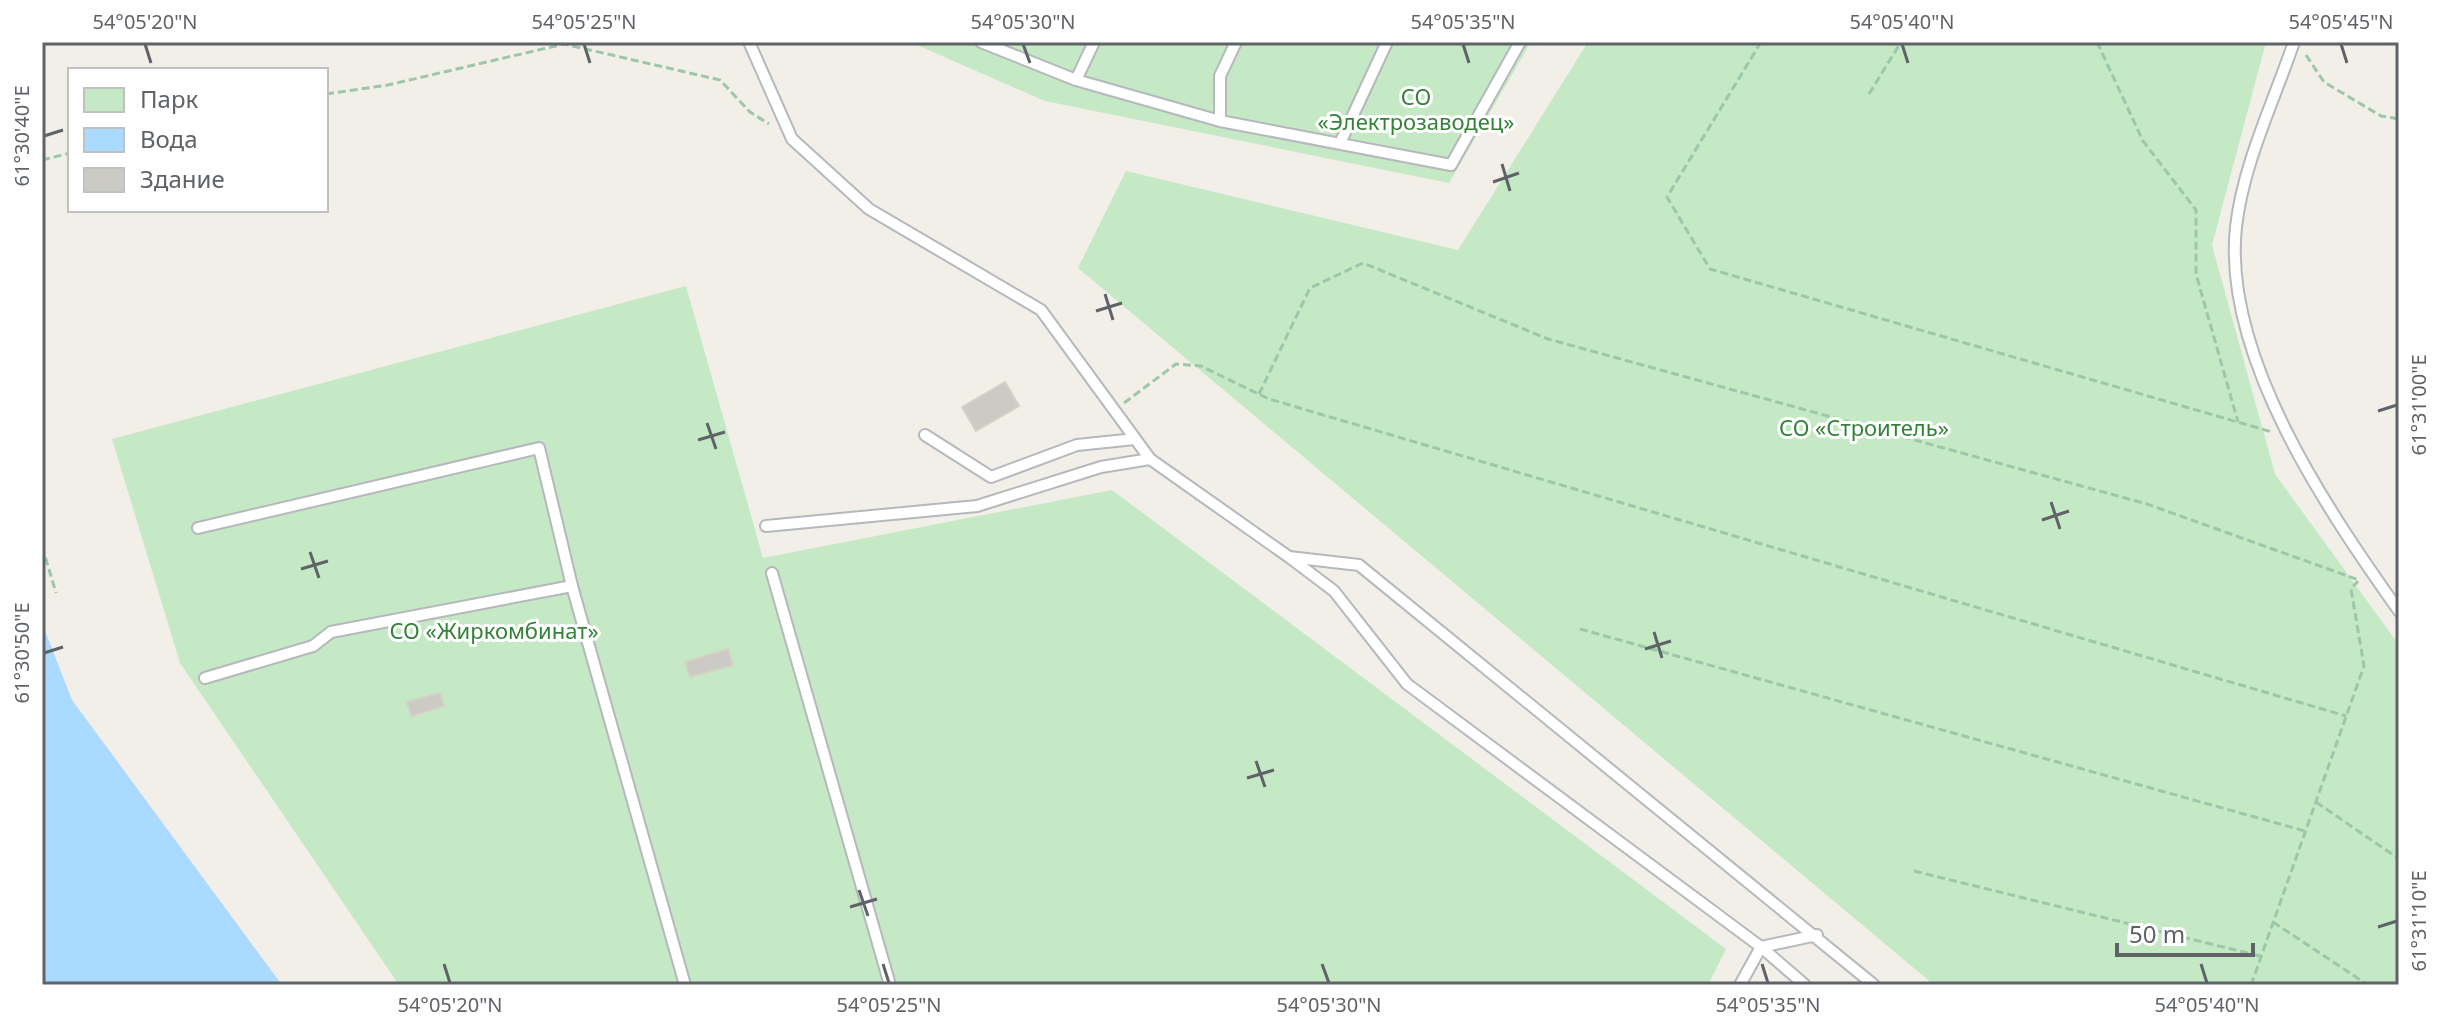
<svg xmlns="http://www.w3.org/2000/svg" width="2441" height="1027" font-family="'Noto Sans',sans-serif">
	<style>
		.green { fill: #c5e8c5 }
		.water { fill: #aadaff }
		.building { fill: #cccac5; stroke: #d6d1c6; stroke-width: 2 }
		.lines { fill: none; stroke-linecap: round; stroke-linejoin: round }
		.lane-casing { stroke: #b5b8bc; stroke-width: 14 }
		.path { stroke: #9cc7a9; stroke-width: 3; stroke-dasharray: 8 4; stroke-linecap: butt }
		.lane { stroke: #fff; stroke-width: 10 }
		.ticks { fill: none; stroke: #5f6368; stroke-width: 3 }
		.labels { text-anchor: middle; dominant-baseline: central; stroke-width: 6; stroke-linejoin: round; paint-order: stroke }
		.park-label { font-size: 22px; fill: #348238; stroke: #fff }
		.neatline { fill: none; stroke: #5f6368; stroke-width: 3 }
		.ticks-label { font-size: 20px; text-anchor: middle; fill: #5f6368 }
	</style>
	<rect width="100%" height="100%" fill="#f1efe8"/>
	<g class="green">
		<polygon points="910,42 1531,42 1449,183 1045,101"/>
		<polygon points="1588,42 2266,42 2212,245 2275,474 2399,645 2399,985 1934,985 1078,268 1126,171 1458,250"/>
		<polygon points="686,286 763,558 1112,490 1726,949 1708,985 399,985 180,663 112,439"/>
	</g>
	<polygon class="water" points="42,623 72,700 282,985 42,985"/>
	<g class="building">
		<polygon points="1005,382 1019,406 976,431 962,407"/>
		<polygon points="728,649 733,665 690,677 685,662"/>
		<polygon points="440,693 444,706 411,716 407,702"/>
	</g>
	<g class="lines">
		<defs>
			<g id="lane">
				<polyline points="749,42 792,139 869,209 1041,310 1150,459 1289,557 1359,565 1874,985"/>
				<polyline points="981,42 1076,80 1220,121 1451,165 1520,42"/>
				<path d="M2294,42C2274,101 2243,164 2236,227C2222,356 2328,511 2399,611"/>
				<polyline points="1076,80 1094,42"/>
				<polyline points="1220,121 1220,76 1236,42"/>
				<polyline points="1341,141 1387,42"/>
				<polyline points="925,435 991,477 1077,445 1135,439"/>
				<polyline points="766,526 977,506 1101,467 1150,459"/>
				<polyline points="198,528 539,448 572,586 685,985"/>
				<polyline points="1289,557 1334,591 1407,684 1761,947 1805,985"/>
				<polyline points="772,573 890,985"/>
				<polyline points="205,678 313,646 331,632 572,586"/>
				<polyline points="1740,985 1761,947 1817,935"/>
			</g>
		</defs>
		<use href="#lane" class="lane-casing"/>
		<g class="path">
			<polyline points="1761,42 1667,197 1710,269 2272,432"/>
			<polyline points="2097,42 2143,141 2196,210 2196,274 2238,422"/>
			<polyline points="2306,55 2324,82 2381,116 2399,119"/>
			<polyline points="326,94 388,85 564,44 720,80 750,112 769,124"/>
			<polyline points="1869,94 1901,42"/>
			<polyline points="42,160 70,153"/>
			<polyline points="1259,394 1310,288 1363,263 1548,339 2147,504 2359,580"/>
			<polyline points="1124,403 1176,364 1201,366 1269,399 2346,716"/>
			<polyline points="42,546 56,593"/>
			<polyline points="1580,629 2305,831"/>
			<polyline points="2316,802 2399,859"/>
			<polyline points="1914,871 2260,956"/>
			<polyline points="2273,922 2368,985"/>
			<polyline points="2251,985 2364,666 2351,589 2358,581"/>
		</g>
		<use href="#lane" class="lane"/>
	</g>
	<path class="ticks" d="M145,44L151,63M584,44L590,63M1023,44L1030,63M1463,44L1469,63M1902,44L1908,63M2341,44L2347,63M44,136L63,130M1502,164L1510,191M1493,182L1519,173M1105,294L1113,320M1096,311L1122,303M2378,411L2397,405M707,423L716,449M698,440L725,432M2051,502L2060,529M2042,520L2069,511M310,552L319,578M301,569L328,561M1654,632L1662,658M1645,649L1671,641M44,653L63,647M1256,761L1265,787M1247,778L1274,770M859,890L868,916M850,907L877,899M2378,927L2397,921M444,964L450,983M883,964L889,983M1322,964L1329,983M1762,964L1768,983M2201,964L2207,983"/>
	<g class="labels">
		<g class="park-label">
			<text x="1416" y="96">СО<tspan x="1416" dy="25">«Электрозаводец»</tspan></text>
			<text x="1864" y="427">СО «Строитель»</text>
			<text x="494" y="630">СО «Жиркомбинат»</text>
		</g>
	</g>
	<rect width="2441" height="1027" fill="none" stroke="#ffffff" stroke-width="88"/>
	<rect x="68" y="68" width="260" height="144" fill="#ffffff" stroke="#bfc1c3" stroke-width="2"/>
	<rect x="84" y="88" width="40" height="24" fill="#c5e8c5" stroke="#bfc1c3" stroke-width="2"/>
	<text x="140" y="108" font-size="24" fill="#5f6368">Парк</text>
	<rect x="84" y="128" width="40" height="24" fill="#aadaff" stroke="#bfc1c3" stroke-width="2"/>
	<text x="140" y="148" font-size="24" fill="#5f6368">Вода</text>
	<rect x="84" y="168" width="40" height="24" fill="#cccac5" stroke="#bfc1c3" stroke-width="2"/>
	<text x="140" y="188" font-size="24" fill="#5f6368">Здание</text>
	<path d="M2117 943v12h136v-12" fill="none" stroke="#5f6368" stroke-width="4"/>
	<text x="2129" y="943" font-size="24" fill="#5f6368" stroke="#ffffff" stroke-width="6" paint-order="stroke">50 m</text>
	<rect x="44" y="44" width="2353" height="939" class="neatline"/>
	<g class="ticks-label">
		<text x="145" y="29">54°05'20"N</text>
		<text x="584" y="29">54°05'25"N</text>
		<text x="1023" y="29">54°05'30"N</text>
		<text x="1463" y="29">54°05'35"N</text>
		<text x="1902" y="29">54°05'40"N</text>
		<text x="2341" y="29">54°05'45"N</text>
		<text transform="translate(22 136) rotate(-90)" y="7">61°30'40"E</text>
		<text transform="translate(2419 405) rotate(-90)" y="7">61°31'00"E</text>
		<text transform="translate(22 653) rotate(-90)" y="7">61°30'50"E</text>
		<text transform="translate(2419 921) rotate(-90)" y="7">61°31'10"E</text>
		<text x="450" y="1012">54°05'20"N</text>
		<text x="889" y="1012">54°05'25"N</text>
		<text x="1329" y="1012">54°05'30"N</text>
		<text x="1768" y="1012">54°05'35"N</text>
		<text x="2207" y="1012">54°05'40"N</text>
	</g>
</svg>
